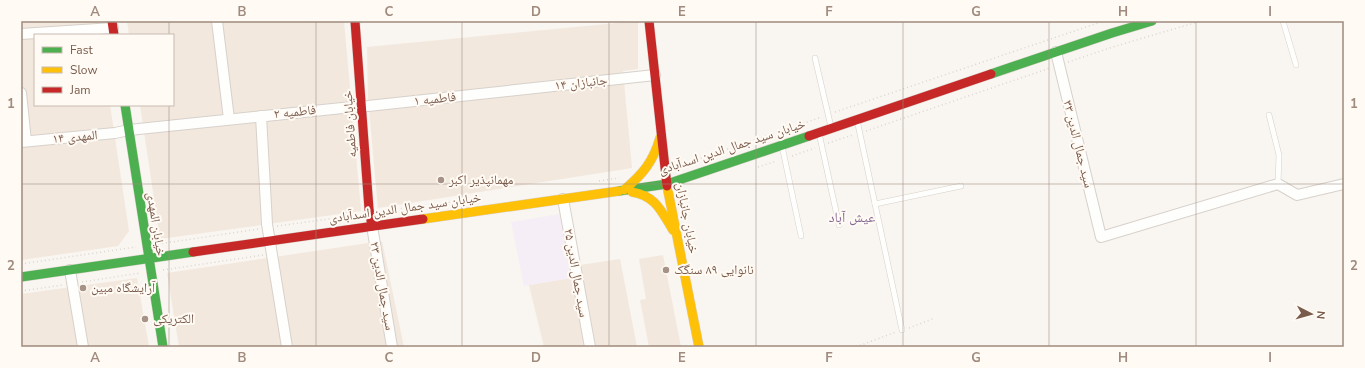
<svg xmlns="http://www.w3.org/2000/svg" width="1365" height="368" font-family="'Nunito Sans','Noto Naskh Arabic',sans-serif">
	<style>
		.residential { fill: #f2e8de }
		.education { fill: #f6eef6 }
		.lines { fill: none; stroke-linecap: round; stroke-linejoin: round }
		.lane-casing { stroke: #d7d1cb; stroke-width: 6 }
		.street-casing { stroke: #d7d1cb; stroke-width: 12 }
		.fast-casing { stroke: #d9d2cb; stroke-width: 10 }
		.slow-casing { stroke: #d9d2cb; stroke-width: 10 }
		.jam-casing { stroke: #d9d2cb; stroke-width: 10 }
		.path { stroke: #dcd5d0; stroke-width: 1.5; stroke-dasharray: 1 3; stroke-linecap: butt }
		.lane { stroke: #fefefd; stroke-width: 5 }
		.street { stroke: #fefefd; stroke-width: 10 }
		.fast { stroke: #4caf50; stroke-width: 9 }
		.slow { stroke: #ffc107; stroke-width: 9 }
		.jam { stroke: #c62828; stroke-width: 9 }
		.grid { fill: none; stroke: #9f8a7d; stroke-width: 1; stroke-opacity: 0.55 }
		.poi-dot { fill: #a69286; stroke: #fffaf3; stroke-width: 1.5 }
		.labels { text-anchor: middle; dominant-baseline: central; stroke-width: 4; stroke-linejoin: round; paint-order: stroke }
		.street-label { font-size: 13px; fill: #7a5c4d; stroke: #fffaf3 }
		.poi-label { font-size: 13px; fill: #7a5c4d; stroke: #fffaf3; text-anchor: start }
		.neighbourhood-label { font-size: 14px; fill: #846695; stroke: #fffaf3 }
		.neatline { fill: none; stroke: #9f8a7d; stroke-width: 1.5 }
		.grid-label { font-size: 13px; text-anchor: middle; font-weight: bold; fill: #9f8a7d }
	</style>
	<rect width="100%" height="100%" fill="#f9f5f0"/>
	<g class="residential">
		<polygon points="21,21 98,21 100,35 35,35 35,105 110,105 129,231 118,246 21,260"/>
		<polygon points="127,21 344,21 361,211 160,239 140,105 173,105 173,35 129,35"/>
		<polygon points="638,21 638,69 623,71 632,168 378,208 368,99 367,47"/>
		<polygon points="382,241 404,347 179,347 167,273"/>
		<polygon points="663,255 681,347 649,347 640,300 646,299 639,259"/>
		<polygon points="620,259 637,347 544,347 529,285 571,278 580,265"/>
		<polygon points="137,278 149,347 21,347 21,294"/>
	</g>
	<polygon class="education" points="560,214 571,278 524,286 511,222"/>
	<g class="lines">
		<defs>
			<g id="lane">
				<polyline points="1283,21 1296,65"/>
				<polyline points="815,58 831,127"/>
				<polyline points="1269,115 1279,155 1278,184"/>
				<polyline points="857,120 902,330"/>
				<polyline points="819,133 839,225"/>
				<polyline points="782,146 801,236"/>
				<polyline points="875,204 961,186"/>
			</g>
			<g id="street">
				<polyline points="217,21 229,119"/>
				<polyline points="21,34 113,28"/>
				<polyline points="1056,52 1101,237 1278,184 1297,195 1344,184"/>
				<polyline points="21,93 26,141"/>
				<polyline points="261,116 267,224 287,347"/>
				<polyline points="21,142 115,133 129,130 352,107 368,106 655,75"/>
				<polyline points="563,199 590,347"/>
				<polyline points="372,226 392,347"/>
				<polyline points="70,270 83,347"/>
			</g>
			<g id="fast">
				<polyline points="991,74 1112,33 1152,21"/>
				<polyline points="125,105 163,347"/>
				<polyline points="619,191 667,184 809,136"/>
				<polyline points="21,277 193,252"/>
			</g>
			<g id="slow">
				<polyline points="667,186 699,347"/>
				<path d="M624,190C643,174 653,162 660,138"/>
				<path d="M632,192C656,196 661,211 673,230"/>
				<polyline points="423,219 619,191"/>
			</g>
			<g id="jam">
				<polyline points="112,21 114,35"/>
				<polyline points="355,21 369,209 372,226"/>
				<polyline points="649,21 667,186"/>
				<polyline points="809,136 991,74"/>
				<polyline points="193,252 423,219"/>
			</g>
		</defs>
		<use href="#lane" class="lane-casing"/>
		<use href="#street" class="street-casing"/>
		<use href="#fast" class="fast-casing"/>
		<use href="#slow" class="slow-casing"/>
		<use href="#jam" class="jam-casing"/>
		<g class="path">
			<polyline points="1068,62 1116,46 1201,21"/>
			<polyline points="835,112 1104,21"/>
			<polyline points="866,131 1050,68"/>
			<polyline points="828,143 853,135"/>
			<polyline points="792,156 815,148"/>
			<polyline points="678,166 822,117"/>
			<polyline points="758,167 777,161"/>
			<polyline points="599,181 619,178"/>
			<polyline points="381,211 469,200"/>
			<polyline points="277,226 358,215"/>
			<polyline points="158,244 259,229"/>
			<polyline points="21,264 136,247"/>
			<polyline points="163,270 263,255"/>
			<polyline points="82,282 140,273"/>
			<polyline points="21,291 63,285"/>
			<polyline points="909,328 935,318"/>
			<polyline points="856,347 896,332"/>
		</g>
		<use href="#lane" class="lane"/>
		<use href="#street" class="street"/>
		<use href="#fast" class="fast"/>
		<use href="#slow" class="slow"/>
		<use href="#jam" class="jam"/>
	</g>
	<path class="grid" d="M169,21V35M316,21V347M462,21V347M609,21V347M756,21V347M903,21V347M1049,21V347M1196,21V347M169,105V347M21,184H1344"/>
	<g class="poi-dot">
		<circle cx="441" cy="180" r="4"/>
		<circle cx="666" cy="270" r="4"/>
		<circle cx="83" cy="288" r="4"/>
		<circle cx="145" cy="319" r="4"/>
	</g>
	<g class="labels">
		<g class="street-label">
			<text transform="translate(581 83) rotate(-6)">جانبازان ۱۴</text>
			<text transform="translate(435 99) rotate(-6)">فاطمیه ۱</text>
			<text transform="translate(295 112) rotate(-6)">فاطمیه ۲</text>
			<text transform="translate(350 124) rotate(-94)">خیابان فاطمیه</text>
			<text transform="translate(75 137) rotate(-5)">المهدی ۱۴</text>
			<text transform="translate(1078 144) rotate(76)">سید جمال الدین ۳۳</text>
			<text transform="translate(732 147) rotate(-18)">خیابان سید جمال الدین اسدآبادی</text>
			<text transform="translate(405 208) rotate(-8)">خیابان سید جمال الدین اسدآبادی</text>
			<text transform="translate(687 218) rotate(79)">خیابان جانبازان</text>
			<text transform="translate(156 224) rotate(81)">خیابان المهدی</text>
			<text transform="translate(576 273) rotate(80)">سید جمال الدین ۲۵</text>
			<text transform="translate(382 286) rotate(80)">سید جمال الدین ۲۳</text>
		</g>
		<g class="poi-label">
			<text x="449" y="180">مهمانپذیر اکبر</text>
			<text x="674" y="270">نانوایی ۸۹ سنگک</text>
			<text x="91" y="288">آرایشگاه مبین</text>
			<text x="153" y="319">الکتریکی</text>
		</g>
		<g class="neighbourhood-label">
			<text x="852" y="217">عیش آباد</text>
		</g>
	</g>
	<rect width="1365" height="368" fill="none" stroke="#fffaf3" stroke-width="44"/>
	<rect x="34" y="34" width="140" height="72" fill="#fffaf3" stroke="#cabbb1"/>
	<rect x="42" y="47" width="20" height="6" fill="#4caf50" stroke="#cabbb1"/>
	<text x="70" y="54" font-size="12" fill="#7a5c4d">Fast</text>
	<rect x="42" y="67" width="20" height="6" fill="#ffc107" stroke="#cabbb1"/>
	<text x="70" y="74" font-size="12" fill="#7a5c4d">Slow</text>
	<rect x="42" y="87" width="20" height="6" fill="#c62828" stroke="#cabbb1"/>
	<text x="70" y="94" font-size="12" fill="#7a5c4d">Jam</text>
	<g transform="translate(1311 314) rotate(96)" stroke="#fffaf3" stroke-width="3" paint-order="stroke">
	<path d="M0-3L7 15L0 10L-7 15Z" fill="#7a5c4d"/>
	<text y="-6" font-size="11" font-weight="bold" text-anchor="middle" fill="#7a5c4d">N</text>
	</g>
	<rect x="22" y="22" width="1321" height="324" class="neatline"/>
	<g class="grid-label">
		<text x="95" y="16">A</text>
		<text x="242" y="16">B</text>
		<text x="389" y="16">C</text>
		<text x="536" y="16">D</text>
		<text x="682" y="16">E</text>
		<text x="829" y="16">F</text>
		<text x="976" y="16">G</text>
		<text x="1123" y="16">H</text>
		<text x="1270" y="16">I</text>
		<text x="11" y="108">1</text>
		<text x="1354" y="108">1</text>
		<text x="11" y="270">2</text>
		<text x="1354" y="270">2</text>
		<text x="95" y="362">A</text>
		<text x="242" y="362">B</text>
		<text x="389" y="362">C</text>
		<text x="536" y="362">D</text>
		<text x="682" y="362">E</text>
		<text x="829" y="362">F</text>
		<text x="976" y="362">G</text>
		<text x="1123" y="362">H</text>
		<text x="1270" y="362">I</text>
	</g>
</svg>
